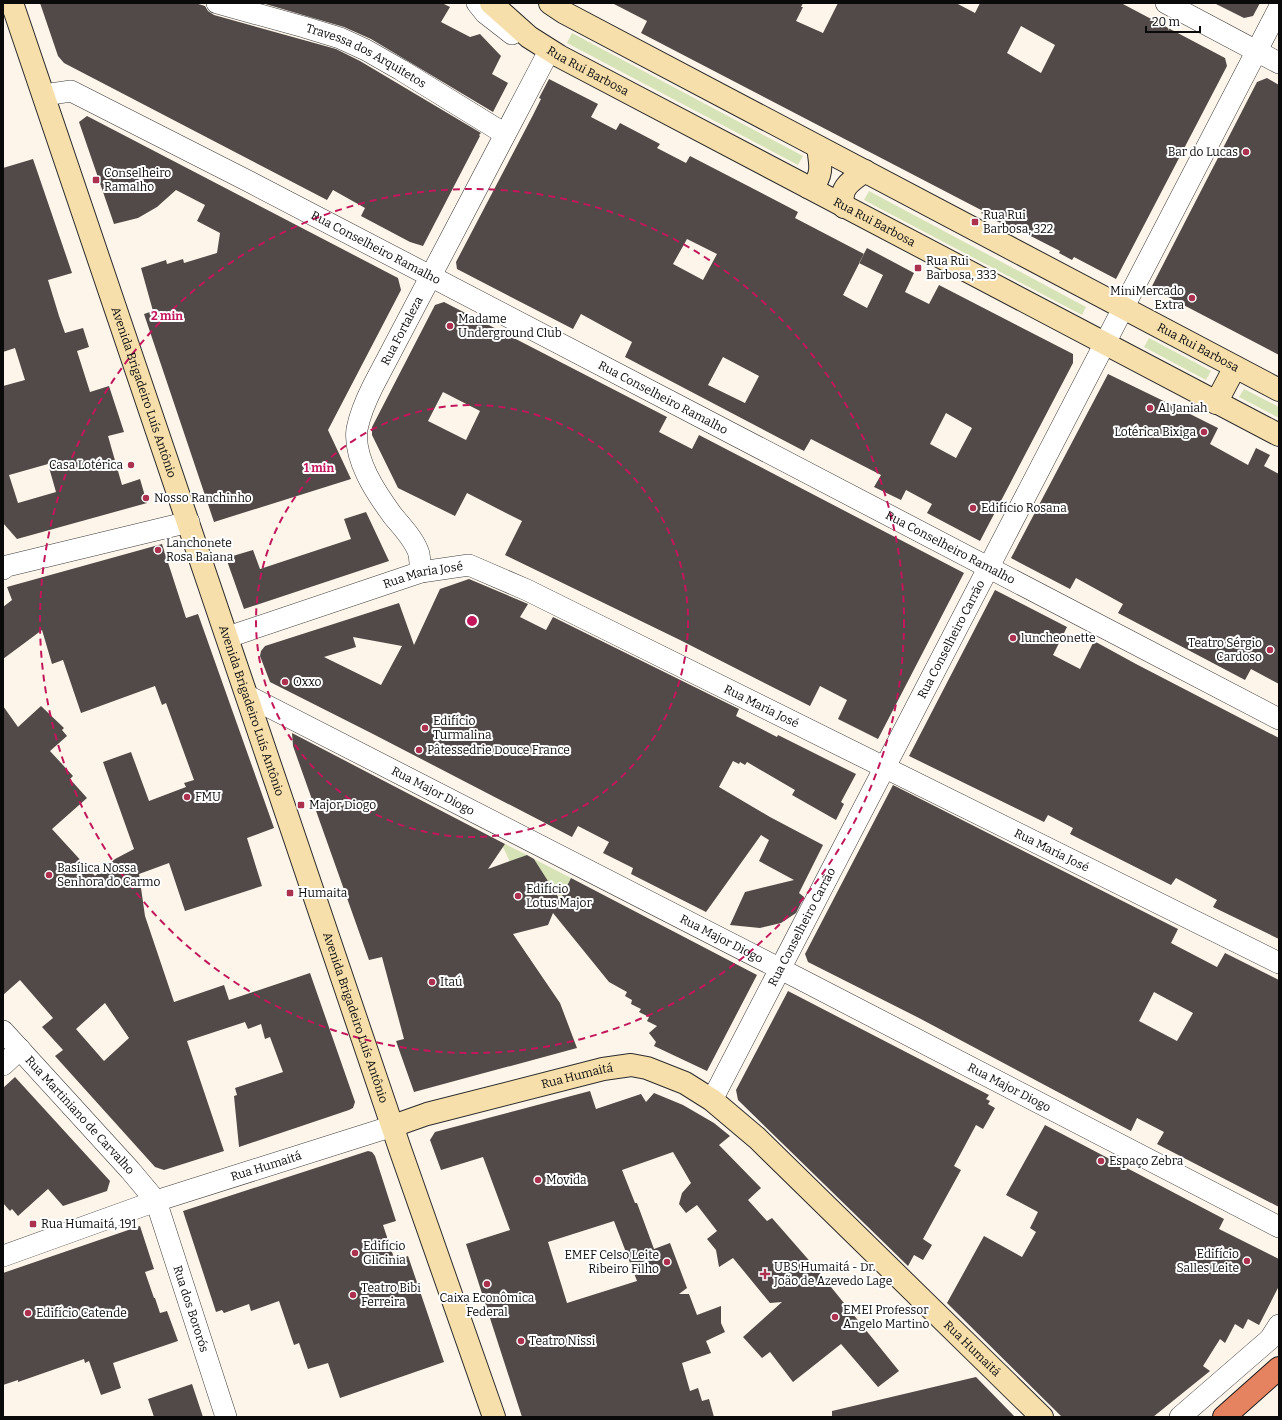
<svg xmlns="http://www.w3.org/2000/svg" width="1282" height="1420" font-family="Bitter,serif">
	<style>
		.green { fill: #d6e3b7 }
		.building { fill: #514a48; fill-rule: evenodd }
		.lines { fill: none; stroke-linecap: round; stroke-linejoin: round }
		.street-casing { stroke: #3d3d3d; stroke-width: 22 }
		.secondary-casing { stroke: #2c2c2c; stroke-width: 24 }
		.highway-casing { stroke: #1b1b1b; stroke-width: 24 }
		.street { stroke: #fff; stroke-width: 21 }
		.secondary { stroke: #f6dfab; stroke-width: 22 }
		.highway { stroke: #e5825f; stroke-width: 22 }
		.ring { fill: none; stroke: #c2185b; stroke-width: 2; stroke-dasharray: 7 5 }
		.poi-dot { fill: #ab314f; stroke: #fff; stroke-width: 1.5 }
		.labels { text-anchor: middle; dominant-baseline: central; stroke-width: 4; stroke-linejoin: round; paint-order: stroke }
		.street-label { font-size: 12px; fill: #0a0a0a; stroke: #fff }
		.poi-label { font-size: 12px; fill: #0a0a0a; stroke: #fff; text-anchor: start }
		.centre { fill: #c2185b; stroke: #fff; stroke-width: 2 }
		.ring-label { font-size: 12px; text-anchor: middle; font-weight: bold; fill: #c2185b; stroke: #fff; stroke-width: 4; stroke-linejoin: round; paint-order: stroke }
	</style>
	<rect width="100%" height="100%" fill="#fdf5e9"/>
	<g class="green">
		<polygon points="572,33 803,156 798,165 567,43"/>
		<polygon points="869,191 1086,307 1082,315 864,200"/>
		<polygon points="1149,338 1211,371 1206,380 1144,347"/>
		<polygon points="1244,389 1279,407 1279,418 1239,397"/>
		<polygon points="505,844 527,855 510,862 503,847"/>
		<polygon points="534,859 571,878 557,906 552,888"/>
	</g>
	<g class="building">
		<polygon points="40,3 195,3 205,6 208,11 214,15 336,49 360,61 481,133 479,135 480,136 423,246 410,242 361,216 365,208 333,190 327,200 64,63 58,56"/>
		<polygon points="262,3 442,3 450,7 441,22 470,37 480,34 501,56 492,74 508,83 493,112 371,39 344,27"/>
		<path d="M612,3H803L801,7H803L796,21L823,33L838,3H956L975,13L980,3H1121L1225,58L1227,66L1116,279L1074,257L1072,260L1059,253L1060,251L1013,227L1012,229L981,213L983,211L641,33L647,21ZM1021,26L1055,45L1041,73L1007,53Z"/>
		<polygon points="1214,3 1260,3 1253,16 1244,18"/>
		<polygon points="1267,78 1279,85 1279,355 1151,288 1257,82"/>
		<path d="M549,79L598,104L591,117L616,130L620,123L660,144L657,148L686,163L690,156L798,212L795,218L864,254L843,295L867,308L883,275L859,263L867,248L914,273L905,292L929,304L939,285L1073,354V363L980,541L927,513L932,504L906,490L901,500L874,487L881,475L811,439L804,451L625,357L632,342L581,314L573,329L457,269L456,262L533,115L541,99L539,98ZM687,239L717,254L703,280L673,264ZM723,357L759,376L745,403L708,385ZM946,413L972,428L956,458L930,444Z"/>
		<polygon points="87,116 398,278 401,290 328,430 351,479 214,522 144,314 153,311 141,268 166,260 167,264 183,259 184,263 217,253 220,233 197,221 205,205 176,190 157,207 138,218 114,224 79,122"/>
		<path d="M33,159L72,273L48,280L59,316L65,333L83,328L89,347L77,351L90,392L109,386L124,432L108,436L122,485L140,479L147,503L17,539L3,523V386L25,380L15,348L3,352V168ZM48,464L56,492L18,503L9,475Z"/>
		<path d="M444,302L667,417L659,432L692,449L699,435L964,573L878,739L838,719L847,700L820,686L810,706L680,640L505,555L522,521L506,513L467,493L455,516L398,488L372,435V427L435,305ZM443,392L480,411L466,440L428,421Z"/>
		<polygon points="1108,374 1178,408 1218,428 1210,444 1248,465 1256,448 1270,455 1264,466 1279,474 1279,684 1251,669 1245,680 1118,613 1123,604 1076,578 1070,589 1011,558"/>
		<polygon points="366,512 389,561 244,609 226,558 253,550 260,569 351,539 344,519"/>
		<path d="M162,544L186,618L198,614L274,828L247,838L262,886L185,911L169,863L139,874L145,916L174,1002L224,985L229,1000L310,973L355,1102L353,1108L349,1110L239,1147L234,1096L237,1095L235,1088L283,1072L270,1037L265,1039L261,1024L248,1029L245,1022L187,1041L224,1151L164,1170L155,1167L55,1056L63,1050L42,1027L53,1018L20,980L3,995V706L18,727L41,706L64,728L62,730L67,736L50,751L73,776L70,779L87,798L52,829L95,876L115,859L134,849L103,762L131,752L149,801L186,787L184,783L194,780L166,703L162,705L155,686L81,713L63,660L52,664L42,630L3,659V607L12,600L7,587ZM105,1003L129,1038L104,1061L76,1029Z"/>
		<path d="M469,579L528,604L520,617L546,630L553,617L739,709L736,716L777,737L778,735L856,774L841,802L844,804L836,820L792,795L795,790L747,762L745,765L740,762L739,764L733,761L719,787L770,817L823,845L799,893L804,897L796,913L781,923L760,928L730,925L745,892L794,880L759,861L769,840L761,835L706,912L631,874L633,868L603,853L609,842L578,826L572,837L373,734L270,682L260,656L261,651L265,646L399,603L414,645L440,589ZM353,637L402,646L381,685L324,657L356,647Z"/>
		<polygon points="995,590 1067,627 1053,655 1080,669 1094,641 1136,664 1279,738 1279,939 1213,907 1217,900 1176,878 1171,885 1070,834 1073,828 1048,815 1044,822 909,756"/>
		<polygon points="292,733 505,844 488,869 527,855 534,859 560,900 571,878 757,975 707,1071 654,1046 656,1042 649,1033 657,1026 647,1021 649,1017 639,1012 641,1009 631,1004 632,1000 625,996 627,992 609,982 553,913 548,925 513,934 560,1003 577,1048 414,1092 396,1041 404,1039 382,957 369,960 293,746"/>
		<path d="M893,785L1178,929L1171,943L1217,967L1225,953L1279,980V1207L1157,1144L1164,1132L1137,1118L1131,1131L919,1018L808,962L805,954ZM1154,992L1193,1013L1177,1041L1139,1021Z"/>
		<polygon points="788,991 989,1095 986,1099 990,1101 988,1104 995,1108 983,1129 976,1125 954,1166 961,1170 923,1239 932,1245 923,1260 914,1255 908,1266 738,1100 736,1090"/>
		<polygon points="15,1077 110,1181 107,1191 63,1206 48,1189 18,1216 12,1209 10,1211 3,1203 3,1088"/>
		<path d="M590,1091L596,1109L641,1094L646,1102L654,1093L683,1105L714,1123L730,1136L719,1145L761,1188L748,1200L767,1221L772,1218L814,1266L899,1371L878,1387L841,1344L793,1382L770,1352L762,1358L743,1337L782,1302L770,1303L733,1258L719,1267L716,1250L707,1239L717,1231L697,1205L686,1213L679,1204L682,1193L691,1183L673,1152L622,1170L635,1203H637L654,1249L670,1243L687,1288L679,1294H689L697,1315L721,1306V1323L725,1332L706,1341L711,1353L682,1363L690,1391L698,1388L702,1401L709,1399L714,1417H522L466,1244L510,1230L483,1157L441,1170L430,1140L435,1132ZM614,1221L637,1281L567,1303L548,1242Z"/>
		<polygon points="1045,1125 1224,1219 1219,1229 1279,1259 1279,1286 1259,1325 1248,1319 1243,1329 1235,1324 1225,1343 1220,1339 1203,1366 1210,1371 1153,1417 1062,1417 947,1303 984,1236 1022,1257 1036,1232 1030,1228 1038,1212 1006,1195"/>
		<polygon points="368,1151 372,1152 375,1156 396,1221 383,1225 395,1261 408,1256 444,1362 340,1398 328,1363 308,1369 299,1343 294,1345 279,1301 251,1311 249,1304 224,1313 222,1310 216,1312 183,1211"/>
		<polygon points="140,1226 154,1269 145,1272 154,1298 155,1298 160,1313 167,1311 178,1341 113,1363 121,1388 101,1395 89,1361 85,1363 84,1359 18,1382 18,1380 3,1385 3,1273"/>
		<polygon points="976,1377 1015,1417 832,1417 832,1411"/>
		<polygon points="192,1384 203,1417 154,1417 148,1399"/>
	</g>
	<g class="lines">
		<defs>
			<g id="street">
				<path id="s1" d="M217,3L304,27L340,38L366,50L401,70L505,134"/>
				<polyline points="477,3 485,13 512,34"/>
				<polyline points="1166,3 1279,63"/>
				<path id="s2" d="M44,95L71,91L250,182L1279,719"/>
				<polyline points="3,569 7,566 189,522"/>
				<path id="s3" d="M421,572C420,566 420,560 419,554C415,540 402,527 393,516C376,493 353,459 357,429C360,414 366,400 373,386L549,51"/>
				<path id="s4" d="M228,637L421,572L469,565L527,590L1279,963"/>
				<path id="s5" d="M248,696L802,980L1279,1227"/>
				<path id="s6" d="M3,1031L130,1170L156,1201L226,1417"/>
				<polyline points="3,1065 20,1049"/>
				<path id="s7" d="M712,1100L1279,8"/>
				<path id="s8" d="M3,1256L156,1201L393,1126"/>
				<polyline points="1180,1417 1270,1339 1279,1325"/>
			</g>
			<g id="secondary">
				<path id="s9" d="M12,3L400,1149L494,1417"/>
				<path id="s10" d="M491,3L529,37L559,56L1279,435"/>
				<path id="s11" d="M550,3L565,13L1279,390"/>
				<path d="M808,187H812C824,174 820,163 818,147"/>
				<path d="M844,207C838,188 851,181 865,171"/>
				<polyline points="1216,403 1235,367"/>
				<path id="s12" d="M393,1126L427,1114L603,1069L631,1065L647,1068L685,1083L712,1100L757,1138L1042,1417"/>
			</g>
			<polyline id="highway" points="1224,1417 1279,1368"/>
		</defs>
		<use href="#street" class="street-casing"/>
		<use href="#secondary" class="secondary-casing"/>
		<use href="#highway" class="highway-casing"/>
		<use href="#street" class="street"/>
		<use href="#secondary" class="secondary"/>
		<use href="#highway" class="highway"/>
	</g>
	<g class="ring">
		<circle cx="472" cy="621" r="216"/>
		<circle cx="472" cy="621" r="432"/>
	</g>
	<g class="poi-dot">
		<circle cx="1246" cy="152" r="4"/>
		<rect x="92" y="176" width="8" height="8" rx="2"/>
		<rect x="971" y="218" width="8" height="8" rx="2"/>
		<rect x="914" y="264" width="8" height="8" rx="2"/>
		<circle cx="1192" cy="298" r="4"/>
		<circle cx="450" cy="326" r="4"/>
		<circle cx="1150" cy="408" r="4"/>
		<circle cx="1204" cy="432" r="4"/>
		<circle cx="131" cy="465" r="4"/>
		<circle cx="146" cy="498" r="4"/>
		<circle cx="973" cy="508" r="4"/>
		<circle cx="158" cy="550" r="4"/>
		<circle cx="1013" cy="638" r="4"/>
		<circle cx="1270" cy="650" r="4"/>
		<circle cx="285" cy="682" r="4"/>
		<circle cx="425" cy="728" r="4"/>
		<circle cx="419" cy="750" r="4"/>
		<circle cx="187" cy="797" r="4"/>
		<rect x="297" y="801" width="8" height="8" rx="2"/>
		<circle cx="49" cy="875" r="4"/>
		<rect x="286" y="889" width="8" height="8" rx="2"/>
		<circle cx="518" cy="896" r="4"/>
		<circle cx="432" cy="982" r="4"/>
		<circle cx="1101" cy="1161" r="4"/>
		<circle cx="538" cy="1180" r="4"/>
		<rect x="29" y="1220" width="8" height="8" rx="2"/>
		<circle cx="355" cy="1253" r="4"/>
		<circle cx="1247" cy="1261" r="4"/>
		<circle cx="667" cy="1262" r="4"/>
		<path d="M763 1268h4v4h4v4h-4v4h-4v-4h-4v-4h4z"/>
		<circle cx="487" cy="1284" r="4"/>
		<circle cx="353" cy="1295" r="4"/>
		<circle cx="28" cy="1313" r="4"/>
		<circle cx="835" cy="1317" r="4"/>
		<circle cx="521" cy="1341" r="4"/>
	</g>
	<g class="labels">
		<g class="street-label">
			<text stroke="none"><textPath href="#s1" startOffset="159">Travessa dos Arquitetos</textPath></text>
			<text stroke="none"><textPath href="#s10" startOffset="119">Rua Rui Barbosa</textPath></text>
			<text stroke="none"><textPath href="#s10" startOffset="443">Rua Rui Barbosa</textPath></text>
			<text stroke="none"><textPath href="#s2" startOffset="370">Rua Conselheiro Ramalho</textPath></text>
			<text stroke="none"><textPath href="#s3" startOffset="269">Rua Fortaleza</textPath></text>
			<text stroke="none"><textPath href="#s11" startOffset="734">Rua Rui Barbosa</textPath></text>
			<text stroke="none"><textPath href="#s9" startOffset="411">Avenida Brigadeiro Luís Antônio</textPath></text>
			<text stroke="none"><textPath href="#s2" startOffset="694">Rua Conselheiro Ramalho</textPath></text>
			<text stroke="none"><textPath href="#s2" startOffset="1018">Rua Conselheiro Ramalho</textPath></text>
			<text stroke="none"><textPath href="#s4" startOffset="205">Rua Maria José</textPath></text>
			<text stroke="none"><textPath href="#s7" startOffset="519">Rua Conselheiro Carrão</textPath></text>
			<text stroke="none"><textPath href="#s4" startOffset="577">Rua Maria José</textPath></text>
			<text stroke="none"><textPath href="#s9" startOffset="747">Avenida Brigadeiro Luís Antônio</textPath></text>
			<text stroke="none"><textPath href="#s5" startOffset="208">Rua Major Diogo</textPath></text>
			<text stroke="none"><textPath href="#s4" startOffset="901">Rua Maria José</textPath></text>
			<text stroke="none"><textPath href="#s7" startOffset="195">Rua Conselheiro Carrão</textPath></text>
			<text stroke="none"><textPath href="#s5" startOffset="532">Rua Major Diogo</textPath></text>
			<text stroke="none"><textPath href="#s9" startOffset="1071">Avenida Brigadeiro Luís Antônio</textPath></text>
			<text stroke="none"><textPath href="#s12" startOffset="191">Rua Humaitá</textPath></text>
			<text stroke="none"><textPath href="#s5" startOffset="856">Rua Major Diogo</textPath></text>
			<text stroke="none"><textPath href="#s6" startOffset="114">Rua Martiniano de Carvalho</textPath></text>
			<text stroke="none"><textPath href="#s8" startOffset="278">Rua Humaitá</textPath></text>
			<text stroke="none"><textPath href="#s6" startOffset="342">Rua dos Bororós</textPath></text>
			<text stroke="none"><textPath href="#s12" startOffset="695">Rua Humaitá</textPath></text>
		</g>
		<g class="poi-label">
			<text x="1238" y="152" text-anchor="end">Bar do Lucas</text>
			<text x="104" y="173">Conselheiro<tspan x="104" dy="14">Ramalho</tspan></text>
			<text x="983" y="215">Rua Rui<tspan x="983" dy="14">Barbosa, 322</tspan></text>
			<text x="926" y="261">Rua Rui<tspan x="926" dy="14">Barbosa, 333</tspan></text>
			<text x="1184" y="291" text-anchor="end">MiniMercado<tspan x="1184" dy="14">Extra</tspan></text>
			<text x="458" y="319">Madame<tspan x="458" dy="14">Underground Club</tspan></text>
			<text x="1158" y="408">Al Janiah</text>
			<text x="1196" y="432" text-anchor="end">Lotérica Bixiga</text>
			<text x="123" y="465" text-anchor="end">Casa Lotérica</text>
			<text x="154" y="498">Nosso Ranchinho</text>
			<text x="981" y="508">Edifício Rosana</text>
			<text x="166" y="543">Lanchonete<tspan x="166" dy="14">Rosa Baiana</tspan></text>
			<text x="1021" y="638">luncheonette</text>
			<text x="1262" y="643" text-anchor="end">Teatro Sérgio<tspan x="1262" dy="14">Cardoso</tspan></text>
			<text x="293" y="682">Oxxo</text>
			<text x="433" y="721">Edifício<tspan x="433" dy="14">Turmalina</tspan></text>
			<text x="427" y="750">Pâtessedrie Douce France</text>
			<text x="195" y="797">FMU</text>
			<text x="309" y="805">Major Diogo</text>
			<text x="57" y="868">Basílica Nossa<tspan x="57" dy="14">Senhora do Carmo</tspan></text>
			<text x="526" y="889">Edifício<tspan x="526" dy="14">Lotus Major</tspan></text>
			<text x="298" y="893">Humaita</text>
			<text x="440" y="982">Itaú</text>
			<text x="1109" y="1161">Espaço Zebra</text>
			<text x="546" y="1180">Movida</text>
			<text x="41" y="1224">Rua Humaitá, 191</text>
			<text x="363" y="1246">Edifício<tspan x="363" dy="14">Glicinia</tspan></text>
			<text x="1239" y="1254" text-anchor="end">Edifício<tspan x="1239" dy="14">Salles Leite</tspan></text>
			<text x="659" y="1255" text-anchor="end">EMEF Celso Leite<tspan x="659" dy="14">Ribeiro Filho</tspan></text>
			<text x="774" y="1267">UBS Humaitá - Dr.<tspan x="774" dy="14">João de Azevedo Lage</tspan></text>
			<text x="361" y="1288">Teatro Bibi<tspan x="361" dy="14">Ferreira</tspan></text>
			<text x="487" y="1298" text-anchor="middle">Caixa Econômica<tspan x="487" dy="14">Federal</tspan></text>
			<text x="843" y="1310">EMEI Professor<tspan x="843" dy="14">Angelo Martino</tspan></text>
			<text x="36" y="1313">Edifício Catende</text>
			<text x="529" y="1341">Teatro Nissi</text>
		</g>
	</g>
	<circle cx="472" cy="621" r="6" class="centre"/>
	<g class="ring-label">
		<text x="167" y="320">2 min</text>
		<text x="319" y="472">1 min</text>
	</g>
	<rect width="1282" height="1420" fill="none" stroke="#0a0a0a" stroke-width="8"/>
	<path d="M1146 26v6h54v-6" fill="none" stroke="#0a0a0a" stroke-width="2"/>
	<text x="1152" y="26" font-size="12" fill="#0a0a0a" stroke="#ffffff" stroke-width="3" paint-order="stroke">20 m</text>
</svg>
